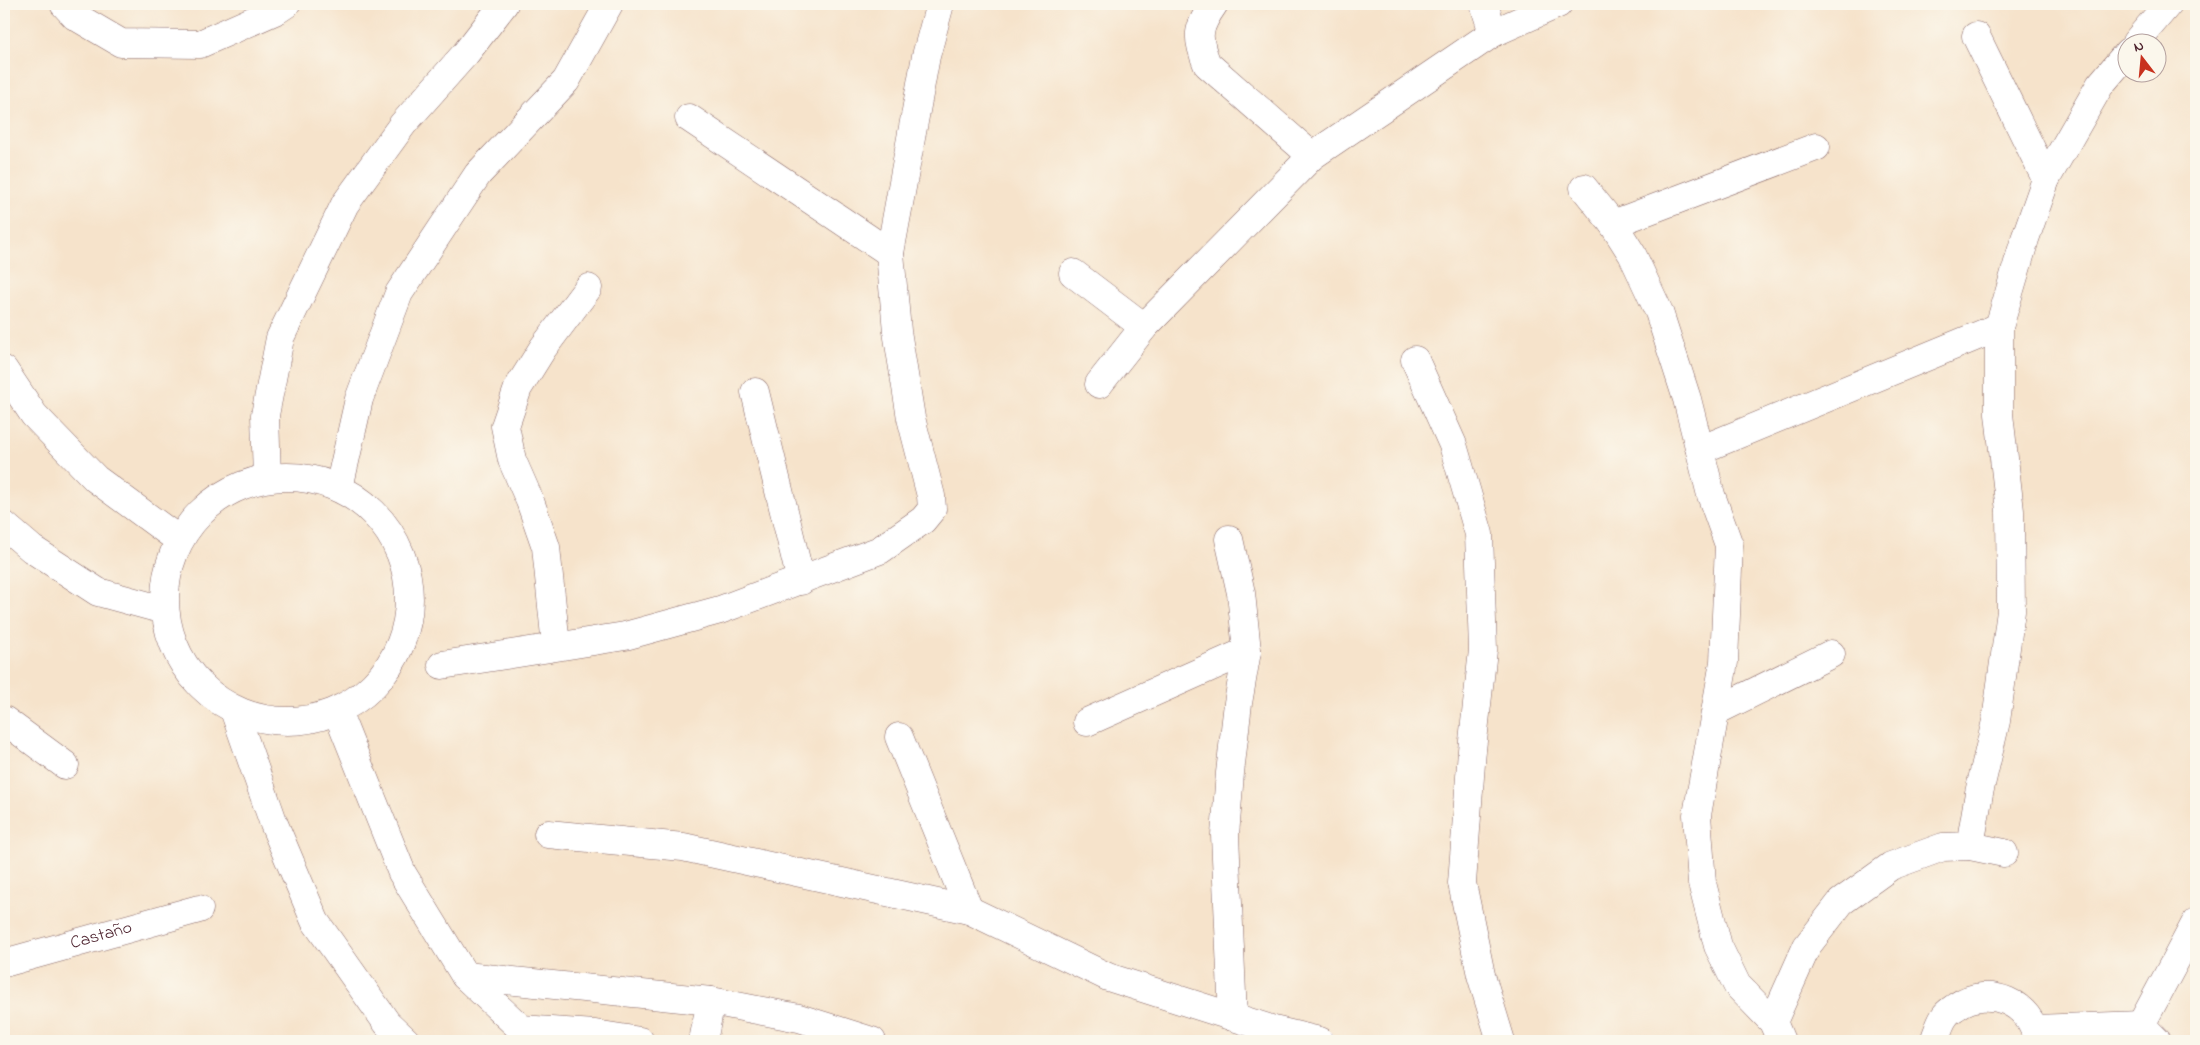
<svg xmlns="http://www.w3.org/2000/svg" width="2200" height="1045" font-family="'Indie Flower',sans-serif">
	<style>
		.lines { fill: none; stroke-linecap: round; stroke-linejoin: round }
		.street-casing { stroke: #866463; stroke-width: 29 }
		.street { stroke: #fff; stroke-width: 28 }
		.labels { text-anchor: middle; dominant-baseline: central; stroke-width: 4; stroke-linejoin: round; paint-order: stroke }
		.street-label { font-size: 18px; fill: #4a1f2b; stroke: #fbf7ec }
	</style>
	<rect width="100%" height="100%" fill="#fbf7ec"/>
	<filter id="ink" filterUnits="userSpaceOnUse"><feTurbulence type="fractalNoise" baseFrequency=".02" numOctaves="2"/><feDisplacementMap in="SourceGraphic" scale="10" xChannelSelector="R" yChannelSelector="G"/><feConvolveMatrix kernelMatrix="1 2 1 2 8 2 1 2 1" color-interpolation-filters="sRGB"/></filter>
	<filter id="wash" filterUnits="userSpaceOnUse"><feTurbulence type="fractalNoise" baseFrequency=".0096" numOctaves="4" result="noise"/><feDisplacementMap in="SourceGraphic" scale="20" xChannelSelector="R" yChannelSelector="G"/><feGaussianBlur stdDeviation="1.12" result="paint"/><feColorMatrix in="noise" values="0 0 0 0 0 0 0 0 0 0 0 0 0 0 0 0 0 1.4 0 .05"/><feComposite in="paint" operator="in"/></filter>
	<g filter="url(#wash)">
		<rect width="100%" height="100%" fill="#f6e3cb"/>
	</g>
	<g filter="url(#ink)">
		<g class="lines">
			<defs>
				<g id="street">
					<polyline points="64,4 75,16 121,43 200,44 277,10 286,4"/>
					<path d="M1214,4C1197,28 1196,37 1207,64L1312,156"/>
					<polyline points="1484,4 1493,33"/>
					<polyline points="1976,36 2046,179"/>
					<polyline points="2136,42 2168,4"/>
					<polyline points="689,118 890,253"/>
					<polyline points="1584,188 1613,224 1632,254 1659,312 1687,399 1711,495 1729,545 1724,662 1697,815 1702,883 1718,946 1737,985 1773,1022 1781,1041"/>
					<polyline points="1613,224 1816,147"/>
					<polyline points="1073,273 1144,327"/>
					<polyline points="1415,360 1453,445 1479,534 1483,650 1472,750 1462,883 1481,975 1501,1041"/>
					<polyline points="4,370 34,415 96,479 179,540"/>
					<polyline points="1099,384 1144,327 1312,156 1493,33 1558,4"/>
					<polyline points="755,392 801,581"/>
					<polyline points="1700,450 1999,327"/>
					<circle cx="287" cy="599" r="122"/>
					<polyline points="267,478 265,415 280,338 345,204 403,124 466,53 504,4"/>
					<polyline points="339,488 359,399 399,293 478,174 566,81 609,4"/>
					<polyline points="4,525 32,549 98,592 164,610"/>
					<polyline points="1229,539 1241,593 1247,651 1238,703 1230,773 1225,835 1233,1017"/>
					<polyline points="556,646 546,547 530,501 512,460 505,426 518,388 543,348 588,288"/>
					<polyline points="442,665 625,636 720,610 880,550 923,520 932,509 931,496 911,418 897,331 890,253 926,56 940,4"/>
					<polyline points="234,710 274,824 315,921 387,1023 406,1041"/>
					<polyline points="337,711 402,873 465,976 534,1041"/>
					<polyline points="1716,711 1831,654"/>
					<polyline points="4,720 65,765"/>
					<polyline points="1087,722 1247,651"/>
					<polyline points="899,737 969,910"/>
					<polyline points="548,834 683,847 969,910 1108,977 1274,1030 1320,1041"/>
					<polyline points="1970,846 1979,793 1996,721 2011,611 2010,511 1999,414 1999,327 2025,239 2046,179 2100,85 2128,52"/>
					<path id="s1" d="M4,963L199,909"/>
					<polyline points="465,976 711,1001 799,1018 872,1041"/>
					<polyline points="1773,1022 1807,946 1841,902 1891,866 1943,847 1970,846 2004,853"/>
					<polyline points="2141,1025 2196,922"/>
					<polyline points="521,1029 595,1034 640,1041"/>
					<polyline points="2035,1029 2141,1025 2157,1041"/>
					<polyline points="703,1041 711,1001"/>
					<path d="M1934,1041C1937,1034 1940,1022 1945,1016C1947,1012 1953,1009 1957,1006C1989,984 2032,1003 2037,1041"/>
				</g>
			</defs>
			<use href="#street" class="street-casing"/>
			<use href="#street" class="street"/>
		</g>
	</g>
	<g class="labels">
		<g class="street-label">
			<text stroke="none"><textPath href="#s1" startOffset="101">Castaño</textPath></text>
		</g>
	</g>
	<rect width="2200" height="1045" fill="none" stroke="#fbf7ec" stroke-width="20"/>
	<g transform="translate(2142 58) rotate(344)"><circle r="24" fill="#fbf7ec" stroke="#b4a19f"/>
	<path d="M0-4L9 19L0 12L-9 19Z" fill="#c8321e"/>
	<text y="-8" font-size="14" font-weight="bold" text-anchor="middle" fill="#4a1f2b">N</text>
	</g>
</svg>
